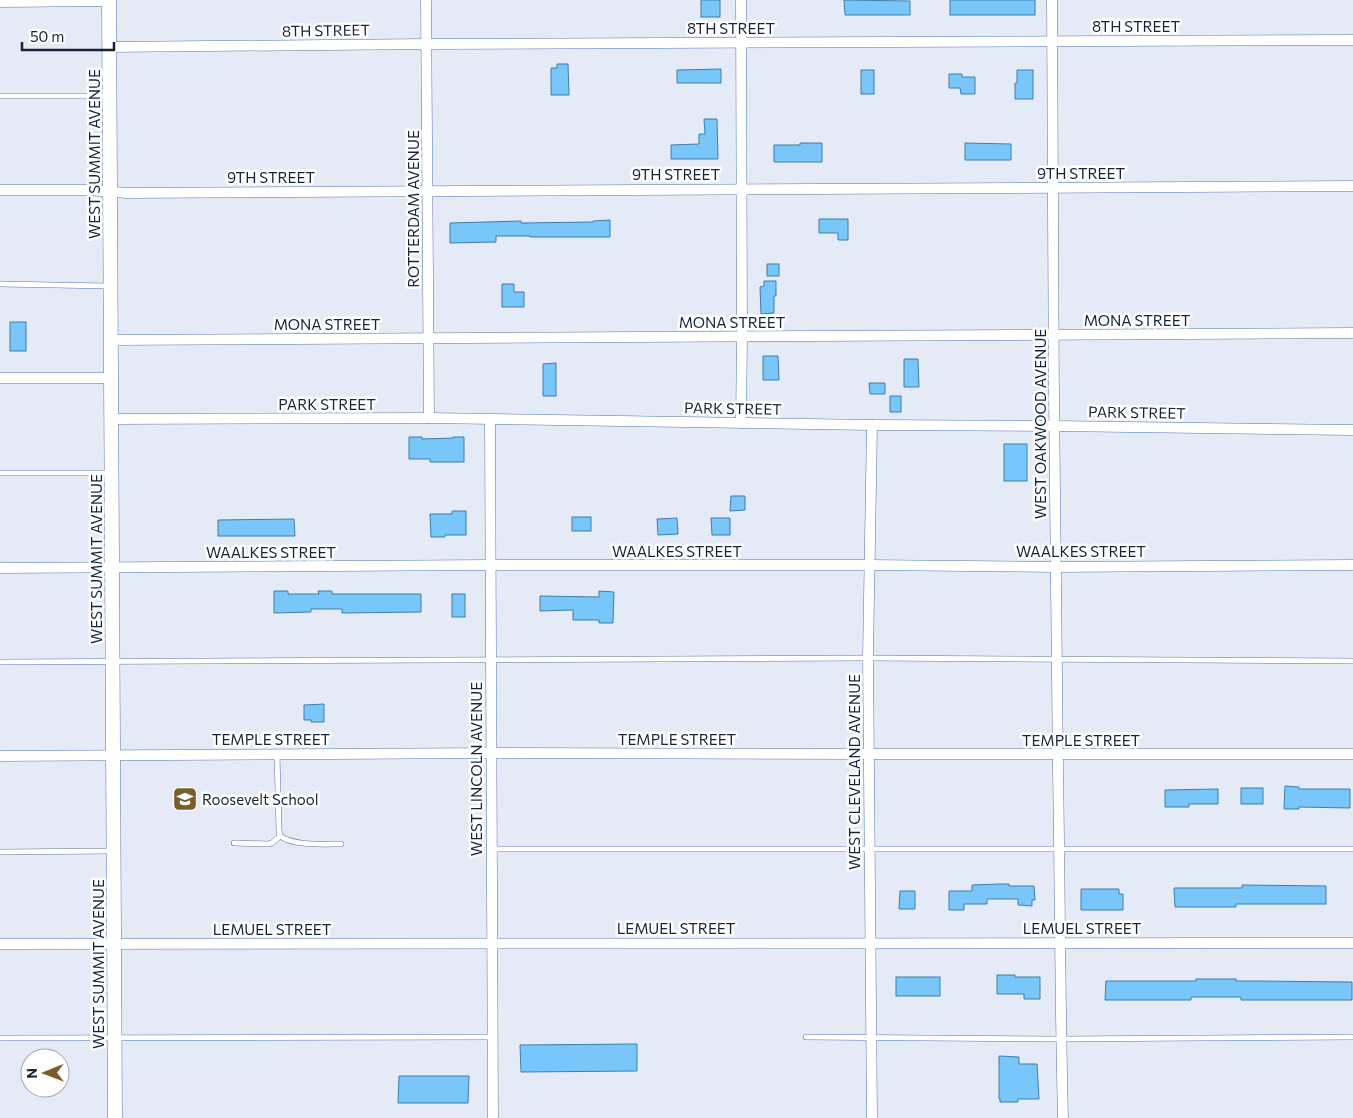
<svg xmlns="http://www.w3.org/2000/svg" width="1353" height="1118" font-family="Commissioner,sans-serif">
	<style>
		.building { fill: #79c6fa; stroke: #407ea7 }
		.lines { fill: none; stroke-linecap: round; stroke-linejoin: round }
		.lane-casing { stroke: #5677ab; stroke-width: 6 }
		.street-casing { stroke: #5677ab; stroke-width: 11 }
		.secondary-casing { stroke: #5677ab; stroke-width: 15 }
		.lane { stroke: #fff; stroke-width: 5 }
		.street { stroke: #fff; stroke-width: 10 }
		.secondary { stroke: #fff; stroke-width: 14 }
		.labels { text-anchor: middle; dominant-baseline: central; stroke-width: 5; stroke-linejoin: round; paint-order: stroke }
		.street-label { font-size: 15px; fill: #162339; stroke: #fff }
		.poi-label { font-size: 15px; fill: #162339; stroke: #fff; text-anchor: start }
	</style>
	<rect width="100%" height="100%" fill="#e4ebf7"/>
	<g class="building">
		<rect x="701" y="0" width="19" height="17"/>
		<polygon points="844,0 910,1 910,15 845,15"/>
		<rect x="950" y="0" width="85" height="15"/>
		<polygon points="557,64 568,64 569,95 551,95 551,68 557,68"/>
		<polygon points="721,69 721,83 677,83 677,70"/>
		<rect x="861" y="70" width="13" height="24"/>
		<polygon points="1017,70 1033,70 1033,99 1015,99 1015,83 1017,83"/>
		<polygon points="949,74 962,74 962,77 975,77 975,94 961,94 960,88 949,88"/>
		<polygon points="704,119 717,119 718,159 671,159 671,145 699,144 699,134 705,134"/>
		<polygon points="800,143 822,143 822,162 774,162 774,145 800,145"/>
		<polygon points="965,143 1011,144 1011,160 965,160"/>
		<polygon points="819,219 848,219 848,240 838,240 838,233 819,233"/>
		<polygon points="610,220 610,237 530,237 530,236 496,236 496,242 450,243 450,223 521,221 521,223 593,222 593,221"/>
		<rect x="767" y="264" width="12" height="12"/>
		<polygon points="764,281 776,281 776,296 774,296 774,313 761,314 760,287 764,286"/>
		<polygon points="502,284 514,284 514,292 524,292 524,307 502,307"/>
		<rect x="10" y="322" width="16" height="29"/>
		<polygon points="763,356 778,356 779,380 763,380"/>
		<polygon points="904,359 918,359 919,387 904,387"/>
		<polygon points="556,363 556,396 543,396 543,364"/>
		<polygon points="869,383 885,383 885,394 870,394"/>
		<rect x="890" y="396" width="11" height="16"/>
		<polygon points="409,437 422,437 422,439 453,438 453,437 464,437 464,462 430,462 430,459 409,459"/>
		<rect x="1004" y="444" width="23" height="37"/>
		<polygon points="731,496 745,496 745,510 730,511"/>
		<polygon points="452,511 466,511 466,535 445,535 445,537 431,537 430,514 452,514"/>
		<rect x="572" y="517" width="19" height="14"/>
		<polygon points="677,518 678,534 658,535 657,519"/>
		<polygon points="711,518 730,518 730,535 712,535"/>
		<polygon points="294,519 295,536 218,536 218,520"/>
		<polygon points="274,591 288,591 288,594 319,594 318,591 332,591 332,594 421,594 421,612 342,613 342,609 311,609 311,612 274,613"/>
		<polygon points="599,591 614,592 613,623 599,623 599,620 573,620 573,610 540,611 540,596 599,597"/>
		<rect x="452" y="594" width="13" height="23"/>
		<polygon points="324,704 324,722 311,722 311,720 304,720 304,705"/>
		<polygon points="1285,786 1299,787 1299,789 1350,789 1350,808 1299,807 1299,809 1284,809"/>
		<rect x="1241" y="788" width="22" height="16"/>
		<polygon points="1218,789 1218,804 1189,804 1189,807 1165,807 1165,790"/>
		<polygon points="999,884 1009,884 1009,886 1034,886 1035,900 1032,900 1032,906 1018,905 1018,899 987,899 987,904 964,904 964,910 949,910 949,891 972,891 972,885"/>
		<polygon points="1242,885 1326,886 1326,904 1236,904 1236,907 1175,907 1174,888 1242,888"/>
		<polygon points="1081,889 1119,889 1119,894 1123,894 1123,910 1081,910"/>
		<polygon points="900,891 915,891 915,909 899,909"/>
		<polygon points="997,975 1015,975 1015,977 1040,977 1040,999 1024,999 1024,994 997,994"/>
		<rect x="896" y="977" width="44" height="19"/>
		<polygon points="1196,979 1236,979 1236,981 1257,981 1352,982 1352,1000 1241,1000 1241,997 1191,997 1191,1000 1105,1000 1106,981 1196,981"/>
		<polygon points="637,1044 637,1071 521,1072 520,1045"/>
		<polygon points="999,1056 1019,1057 1019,1064 1037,1064 1039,1099 1018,1099 1018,1102 1000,1102 1000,1099 999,1099"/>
		<polygon points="399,1076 469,1076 468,1103 398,1103"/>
	</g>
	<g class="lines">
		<defs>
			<g id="lane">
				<polyline points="0,96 110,96"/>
				<polyline points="0,284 108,286"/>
				<polyline points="0,473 111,473"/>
				<polyline points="0,662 868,658 1353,661"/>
				<path d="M277,754L279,830L280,836C294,846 323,844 341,844"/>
				<polyline points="234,843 268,844 272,843 280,836"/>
				<polyline points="492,849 1353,849"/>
				<polyline points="0,852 112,851"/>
				<polyline points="806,1037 1061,1039 1353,1037"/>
				<polyline points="0,1038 492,1037"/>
			</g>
			<g id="street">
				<polyline points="426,0 429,418"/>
				<polyline points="741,0 742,337 741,423"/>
				<path d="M1052,0C1053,257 1054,513 1058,770C1060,886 1060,1002 1063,1118"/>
				<polyline points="0,2 109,1"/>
				<polyline points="110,47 426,44 1353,40"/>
				<polyline points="0,190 88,190 127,193 1353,186"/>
				<polyline points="111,340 1353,333"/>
				<polyline points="0,378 112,378"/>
				<polyline points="112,419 429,418 872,425 1055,426 1353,430"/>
				<polyline points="490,420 493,1118"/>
				<polyline points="0,568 490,565 869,565 1055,567 1353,565"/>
				<polyline points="0,756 491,753 869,754 1353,754"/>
				<polyline points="0,944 1353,943"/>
				<path d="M872,1118C872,964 868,810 868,656C869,579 870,502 872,425"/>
			</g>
			<polyline id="secondary" points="109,0 115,1118"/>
		</defs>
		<use href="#lane" class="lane-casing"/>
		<use href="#street" class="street-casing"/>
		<use href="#secondary" class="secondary-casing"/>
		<use href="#lane" class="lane"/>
		<use href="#street" class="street"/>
		<use href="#secondary" class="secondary"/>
	</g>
	<defs>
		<symbol id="school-square" viewBox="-11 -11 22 22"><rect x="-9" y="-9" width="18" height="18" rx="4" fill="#795e30" stroke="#fff"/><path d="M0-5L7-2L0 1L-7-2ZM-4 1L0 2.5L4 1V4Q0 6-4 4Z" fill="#fff"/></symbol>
	</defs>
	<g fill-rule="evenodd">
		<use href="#school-square" x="171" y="785" width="28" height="28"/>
	</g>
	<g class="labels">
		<g class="street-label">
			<text x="1136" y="26">8TH STREET</text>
			<text x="731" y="28">8TH STREET</text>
			<text transform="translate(326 30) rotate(-1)">8TH STREET</text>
			<text transform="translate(94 154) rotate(-90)">WEST SUMMIT AVENUE</text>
			<text x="1081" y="173">9TH STREET</text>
			<text x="676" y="174">9TH STREET</text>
			<text x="271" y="177">9TH STREET</text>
			<text transform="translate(413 209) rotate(-90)">ROTTERDAM AVENUE</text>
			<text x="1137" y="320">MONA STREET</text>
			<text x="732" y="322">MONA STREET</text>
			<text x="327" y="324">MONA STREET</text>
			<text x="327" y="404">PARK STREET</text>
			<text transform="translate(733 408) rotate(1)">PARK STREET</text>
			<text transform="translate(1137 412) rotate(1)">PARK STREET</text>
			<text transform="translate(1040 424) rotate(-90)">WEST OAKWOOD AVENUE</text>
			<text x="677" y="551">WAALKES STREET</text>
			<text x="1081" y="551">WAALKES STREET</text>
			<text x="271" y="552">WAALKES STREET</text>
			<text transform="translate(96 559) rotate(-90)">WEST SUMMIT AVENUE</text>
			<text x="271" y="739">TEMPLE STREET</text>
			<text x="677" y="739">TEMPLE STREET</text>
			<text x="1081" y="740">TEMPLE STREET</text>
			<text transform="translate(476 769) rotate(-90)">WEST LINCOLN AVENUE</text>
			<text transform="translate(854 772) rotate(-90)">WEST CLEVELAND AVENUE</text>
			<text x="676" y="928">LEMUEL STREET</text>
			<text x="1082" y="928">LEMUEL STREET</text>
			<text x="272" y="929">LEMUEL STREET</text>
			<text transform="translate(98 964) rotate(-90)">WEST SUMMIT AVENUE</text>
		</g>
		<g class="poi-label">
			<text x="202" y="799">Roosevelt School</text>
		</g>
	</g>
	<g transform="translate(45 1073) rotate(269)"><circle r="24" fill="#ffffff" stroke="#a2a7b0"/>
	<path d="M0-4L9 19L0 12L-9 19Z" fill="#795e30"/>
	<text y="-8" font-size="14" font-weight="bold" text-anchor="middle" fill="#162339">N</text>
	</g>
	<path d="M22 42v8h92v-8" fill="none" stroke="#162339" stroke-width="2.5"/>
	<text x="30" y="42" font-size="15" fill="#162339" stroke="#ffffff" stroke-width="4" paint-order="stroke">50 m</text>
</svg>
